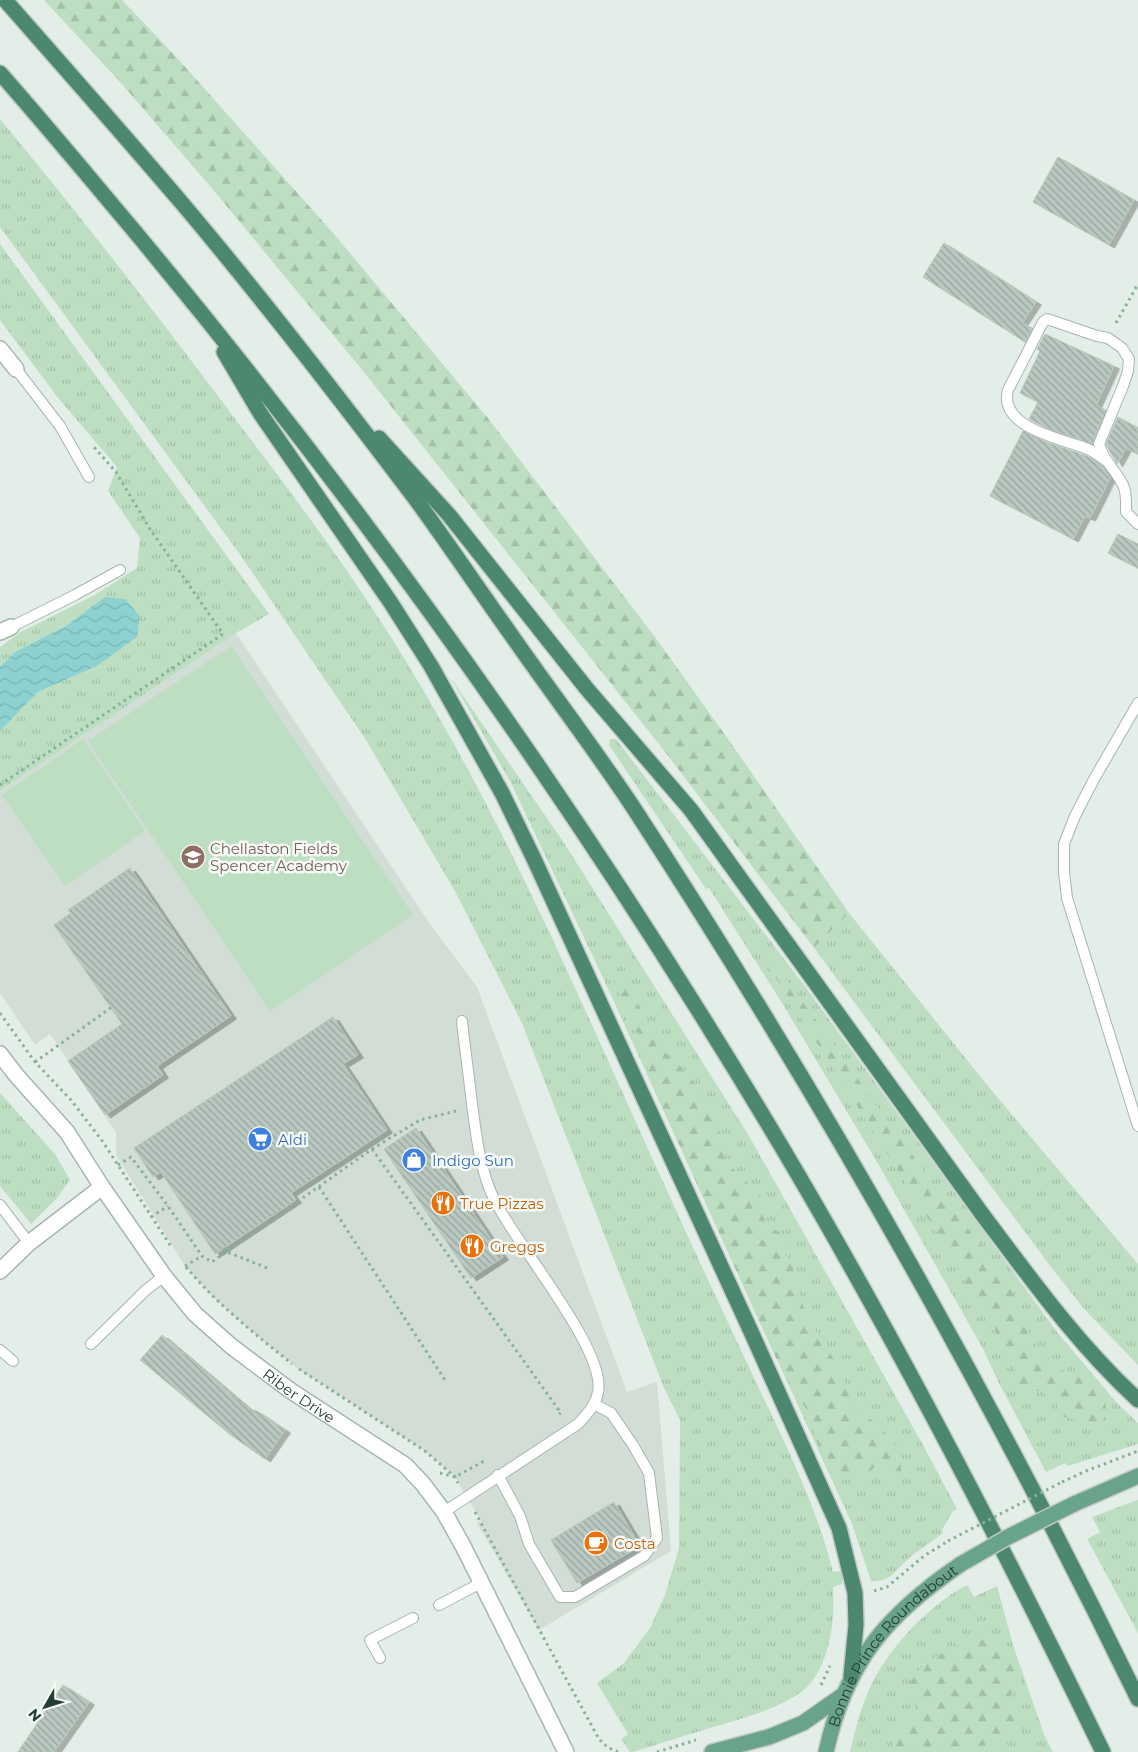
<svg xmlns="http://www.w3.org/2000/svg" width="1138" height="1752" font-family="Montserrat,sans-serif">
	<style>
		.built { fill: #d2ddd6 }
		.grass { fill: url(#grass-tufts) }
		.forest { fill: url(#forest-firs) }
		.pitch { fill: #bddec1 }
		.water { fill: url(#water-waves) }
		.building { fill: url(#building-back-hatch); stroke: #b7c7bd; filter: url(#shadow) }
		.lines { fill: none; stroke-linecap: round; stroke-linejoin: round }
		.service-casing { stroke: #a6b6ae; stroke-width: 12 }
		.minor-casing { stroke: #a6b6ae; stroke-width: 18 }
		.primary-casing { stroke: #c1c9c6; stroke-width: 18 }
		.trunk-casing { stroke: #c1c9c6; stroke-width: 18 }
		.path { stroke: #85b19b; stroke-width: 3; stroke-dasharray: 2.5 4; stroke-linecap: butt }
		.service { stroke: #fff; stroke-width: 10 }
		.minor { stroke: #fff; stroke-width: 15 }
		.primary { stroke: #69a38a; stroke-width: 15 }
		.trunk { stroke: #4c8870; stroke-width: 15 }
		.primary-bridge-casing { stroke: #c1c9c6; stroke-width: 18; stroke-linecap: butt }
		.path-bridge { stroke: #85b19b; stroke-width: 3; stroke-dasharray: 2.5 4; stroke-linecap: butt }
		.primary-bridge { stroke: #69a38a; stroke-width: 15 }
		.labels { text-anchor: middle; dominant-baseline: central; stroke-width: 5; stroke-linejoin: round; paint-order: stroke }
		.education-label { font-size: 15px; fill: #785e54; stroke: #f5faf7; text-anchor: start }
		.shop-label { font-size: 15px; fill: #366cbe; stroke: #f5faf7; text-anchor: start }
		.food-label { font-size: 15px; fill: #c56008; stroke: #f5faf7; text-anchor: start }
		.street-label { font-size: 15px; fill: #233f33; stroke: #f5faf7 }
	</style>
	<defs>
		<pattern id="grass-tufts" width="24" height="20" patternUnits="userSpaceOnUse" patternTransform="scale(1.25)"><rect width="24" height="20" fill="#bddec1"/><path d="M3 7l-1-3M5 7V3M7 7l1-3M15 17l-1-3M17 17v-4M19 17l1-3" fill="none" stroke="#a2c0a6"/></pattern>
		<pattern id="forest-firs" width="22" height="20" patternUnits="userSpaceOnUse" patternTransform="scale(1.25)"><rect width="22" height="20" fill="#bddec1"/><path d="M5 1l3.5 6h-7zM16 11l3.5 6h-7z" fill="#a2c0a6"/></pattern>
		<pattern id="water-waves" width="16" height="10" patternUnits="userSpaceOnUse" patternTransform="scale(1.25)"><rect width="16" height="10" fill="#8dd2d0"/><path d="M0 5q4-4 8 0t8 0" fill="none" stroke="#79b5b3"/></pattern>
		<pattern id="building-back-hatch" width="6" height="6" patternUnits="userSpaceOnUse" patternTransform="scale(1.25)"><rect width="6" height="6" fill="#b9c8c0"/><path d="M-1 5l2 2M0 0l6 6M5-1l2 2" fill="none" stroke="#96a49d"/></pattern>
		<filter id="shadow"><feDropShadow dx="5.5" dy="3" stdDeviation="0" flood-color="#0004"/></filter>
	</defs>
	<rect width="100%" height="100%" fill="#e4eee8"/>
	<polygon class="built" points="236,633 430,924 477,987 627,1392 657,1382 671,1551 539,1630 477,1523 481,1521 455,1477 425,1451 297,1368 250,1330 214,1298 185,1266 116,1155 116,1132 50,1034 35,1045 0,993 0,791"/>
	<g class="grass">
		<path d="M0,119C79,214 155,312 230,412C293,495 356,578 410,668C514,839 591,1026 675,1208C704,1272 734,1335 764,1399C791,1455 818,1512 833,1572L842,1571V1584L833,1587C835,1619 831,1659 809,1685C790,1706 740,1719 713,1727C686,1735 659,1744 633,1752H630L621,1739L628,1734L597,1683L624,1663L650,1628L665,1595L679,1548L680,1420L664,1388L522,1023L456,893L366,740L239,553L0,227Z"/>
		<polygon points="0,244 269,614 236,633 0,791 0,731 38,692 97,666 105,597 64,627 15,652 0,667 0,647 21,632 93,596 137,568 140,538 108,491 117,467 59,399 0,320"/>
		<polygon points="450,677 564,843 749,1136 923,1445 957,1509 953,1511 942,1530 943,1533 910,1557 891,1576 883,1580 871,1581 852,1524 604,980 511,783"/>
		<polygon points="610,739 616,739 804,985 1057,1332 1116,1402 1138,1423 1138,1444 1068,1466 1065,1463 1046,1472 999,1383 982,1347 877,1162 782,1003 709,888 706,889 609,745"/>
		<polygon points="849,913 987,1085 1138,1264 1138,1365 1085,1310 1051,1267 814,948"/>
		<polygon points="0,1093 55,1154 70,1180 57,1198 31,1224 0,1186"/>
		<polygon points="1138,1500 1138,1633 1087,1539 1100,1532 1092,1517"/>
		<path d="M967,1585L974,1597L997,1586L1013,1645L1045,1737L1053,1752H850C855,1731 860,1710 869,1690C886,1650 929,1605 967,1585Z"/>
	</g>
	<g class="forest">
		<polygon points="44,0 122,0 178,59 333,233 487,417 655,637 733,746 849,913 814,948 666,753 363,371 210,186 121,83"/>
		<polygon points="769,955 942,1196 1008,1280 1024,1323 1037,1348 1066,1373 1080,1375 1091,1372 1105,1389 1106,1411 1100,1427 1058,1415 1058,1400 1040,1391 1022,1390 995,1330 970,1299 960,1269 764,959"/>
		<polygon points="617,973 638,1005 662,1049 677,1063 704,1095 716,1116 726,1162 763,1198 761,1211 768,1228 781,1232 787,1244 785,1254 792,1262 797,1287 807,1317 835,1361 855,1408 877,1424 896,1446 903,1478 893,1483 882,1462 867,1473 846,1480 828,1472 822,1459 809,1414 775,1356 647,1074 650,1058 613,979"/>
		<polygon points="977,1636 1014,1660 1023,1680 1011,1685 1010,1700 1020,1708 1030,1725 1005,1739 965,1750 966,1752 892,1752 892,1736 917,1713 910,1682 925,1662"/>
	</g>
	<g class="pitch">
		<polygon points="231,646 413,915 270,1011 88,741"/>
		<polygon points="83,739 145,831 65,886 2,795"/>
	</g>
	<polygon class="water" points="105,597 125,599 140,616 137,637 97,666 38,692 0,731 0,667 15,652 64,627"/>
	<g class="building">
		<polygon points="1058,157 1134,200 1109,245 1033,202"/>
		<polygon points="944,243 1036,302 1022,323 1032,328 1025,342 923,277"/>
		<polygon points="1045,334 1114,366 1096,405 1105,410 1092,444 1052,430 1029,419 1038,402 1020,393 1040,351 1037,349"/>
		<polygon points="1118,417 1138,428 1138,454 1126,448 1117,464 1106,444"/>
		<polygon points="1023,431 1046,442 1087,456 1102,466 1110,478 1090,518 1085,516 1073,539 990,496"/>
		<polygon points="1118,534 1138,544 1138,568 1108,553"/>
		<polygon points="130,868 231,1016 157,1066 163,1075 105,1115 68,1061 122,1024 54,925 71,913 68,910"/>
		<polygon points="333,1017 358,1055 343,1064 387,1130 291,1193 296,1200 215,1254 161,1172 153,1177 134,1148"/>
		<polygon points="416,1128 503,1257 471,1278 384,1149"/>
		<polygon points="162,1335 254,1413 255,1410 285,1430 265,1459 232,1436 140,1360"/>
		<polygon points="614,1502 640,1546 577,1583 551,1540"/>
		<polygon points="63,1685 89,1702 54,1752 18,1752"/>
	</g>
	<g class="lines">
		<defs>
			<g id="service">
				<polyline points="16,369 60,426 89,477"/>
				<path d="M1105,460C1099,456 1094,452 1088,449C1063,439 998,428 1008,390L1043,322L1047,319L1097,336L1108,338L1122,348L1129,359L1128,371L1123,386L1099,444C1103,461 1116,470 1123,485C1127,493 1126,503 1126,512L1138,524"/>
				<polyline points="11,627 75,595 120,570"/>
				<polyline points="1138,703 1093,781 1075,816 1064,844 1064,872 1067,898 1138,1126"/>
				<polyline points="0,1205 29,1243"/>
				<polyline points="91,1344 146,1290 164,1276"/>
				<polyline points="0,1350 13,1361"/>
				<polyline points="498,1475 520,1516 529,1544 560,1597 575,1597 644,1556 657,1538 649,1473 633,1445 611,1413 594,1404"/>
				<path d="M444,1512L578,1424C587,1414 596,1405 598,1392C607,1348 509,1238 490,1190C479,1162 476,1134 472,1104C469,1077 465,1049 462,1021"/>
				<polyline points="439,1605 481,1583"/>
				<polyline points="380,1658 370,1640 413,1618"/>
			</g>
			<g id="minor">
				<polyline points="0,349 16,369"/>
				<polyline points="0,632 11,627"/>
				<path id="s1" d="M0,1054L16,1075L67,1132L102,1187L164,1276L195,1314L231,1346L291,1391L405,1465L423,1484L444,1512L463,1546L566,1752"/>
				<polyline points="0,1271 29,1243 102,1187"/>
			</g>
			<g id="primary">
				<polyline points="1074,1504 1138,1476"/>
				<polyline points="712,1752 769,1737 803,1723 843,1695"/>
				<path id="s2" d="M826,1752C846,1662 886,1615 961,1564"/>
			</g>
			<g id="trunk">
				<path d="M5,0C64,67 123,134 181,202C263,299 341,400 417,501C449,545 480,591 512,636C551,692 593,747 631,804C819,1092 988,1390 1138,1699"/>
				<path d="M0,73C45,124 88,176 131,227C371,515 588,822 780,1144C897,1341 1003,1546 1103,1752"/>
				<polyline points="224,352 260,413 391,603 431,666 502,793 534,859 753,1336 839,1528 855,1593 856,1625 851,1676"/>
				<path d="M379,438L449,515L587,689L691,810L982,1214C1031,1279 1078,1345 1138,1400"/>
			</g>
		</defs>
		<use href="#service" class="service-casing"/>
		<use href="#minor" class="minor-casing"/>
		<use href="#primary" class="primary-casing"/>
		<use href="#trunk" class="trunk-casing"/>
		<g class="path">
			<polyline points="1116,323 1138,284"/>
			<polyline points="0,785 223,634 150,529 116,472 94,447"/>
			<polyline points="0,1013 35,1062 71,1100 103,1142 172,1248"/>
			<polyline points="35,1062 112,1007"/>
			<polyline points="372,1149 561,1413 559,1414"/>
			<polyline points="118,1165 131,1157 168,1206 202,1256 212,1262 372,1149 420,1120 456,1111"/>
			<polyline points="319,1187 445,1380"/>
			<polyline points="151,1217 168,1206"/>
			<polyline points="224,1248 227,1252 270,1269"/>
			<polyline points="185,1266 202,1256"/>
			<path d="M186,1267C217,1304 255,1334 292,1364"/>
			<polyline points="299,1369 425,1451 455,1477 458,1483"/>
			<polyline points="440,1473 455,1477 486,1460"/>
			<polyline points="1062,1482 1086,1471 1138,1451"/>
			<polyline points="475,1512 599,1739 607,1747 618,1752"/>
			<polyline points="874,1591 887,1587 924,1556 948,1541"/>
			<polyline points="821,1685 830,1666"/>
			<polyline points="657,1752 696,1740"/>
		</g>
		<use href="#service" class="service"/>
		<use href="#minor" class="minor"/>
		<use href="#primary" class="primary"/>
		<use href="#trunk" class="trunk"/>
		<defs>
			<polyline id="primary-bridge" points="961,1564 1008,1537 1074,1504"/>
		</defs>
		<use href="#primary-bridge" class="primary-bridge-casing"/>
		<polyline class="path-bridge" points="948,1541 1062,1482"/>
		<use href="#primary-bridge" class="primary-bridge"/>
	</g>
	<defs>
		<symbol id="school-disc" viewBox="-11 -11 22 22"><circle r="9.5" fill="#8d6e63" stroke="#f5faf7"/><path d="M0-5L7-2L0 1L-7-2ZM-4 1L0 2.5L4 1V4Q0 6-4 4Z" fill="#fff"/></symbol>
		<symbol id="supermarket-disc" viewBox="-11 -11 22 22"><circle r="9.5" fill="#3f7fe0" stroke="#f5faf7"/><path d="M-6-5.5h2.5l.6 2H6L4.5 2H-2.5L-4.4-4H-6ZM-1.5 3.2a1.3 1.3 0 1 0 .1 0ZM3 3.2a1.3 1.3 0 1 0 .1 0Z" fill="#fff"/></symbol>
		<symbol id="shop-disc" viewBox="-11 -11 22 22"><circle r="9.5" fill="#3f7fe0" stroke="#f5faf7"/><path d="M-5-2.5h2.3a2.7 3.5 0 0 1 5.4 0H5L5.5 6h-11ZM-1.5-2.5h3a1.5 2.3 0 0 0-3 0Z" fill="#fff"/></symbol>
		<symbol id="restaurant-disc" viewBox="-11 -11 22 22"><circle r="9.5" fill="#e8710a" stroke="#f5faf7"/><path d="M-5-6h1v4h1v-4h1v4h1v-4h1v5L-1.5 .5V6h-2V.5L-5-1ZM5-6V6H3V1.5H1.5Q1.5-4 5-6Z" fill="#fff"/></symbol>
		<symbol id="cafe-disc" viewBox="-11 -11 22 22"><circle r="9.5" fill="#e8710a" stroke="#f5faf7"/><path d="M-5.5-4.5H6V0H3Q3 3.5 0 3.5H-2.5Q-5.5 3.5-5.5 0ZM3-3.2v2h1.7v-2ZM-6 4.5H4V6H-6Z" fill="#fff"/></symbol>
	</defs>
	<g fill-rule="evenodd">
		<use href="#school-disc" x="179" y="843" width="28" height="28"/>
		<use href="#supermarket-disc" x="246" y="1125" width="28" height="28"/>
		<use href="#shop-disc" x="400" y="1146" width="28" height="28"/>
		<use href="#restaurant-disc" x="429" y="1189" width="28" height="28"/>
		<use href="#restaurant-disc" x="458" y="1232" width="28" height="28"/>
		<use href="#cafe-disc" x="582" y="1529" width="28" height="28"/>
	</g>
	<g class="labels">
		<g class="education-label">
			<text x="210" y="848">Chellaston Fields<tspan x="210" dy="17">Spencer Academy</tspan></text>
		</g>
		<g class="shop-label">
			<text x="278" y="1139">Aldi</text>
			<text x="432" y="1160">Indigo Sun</text>
		</g>
		<g class="food-label">
			<text x="460" y="1203">True Pizzas</text>
			<text x="490" y="1246">Greggs</text>
			<text x="614" y="1543">Costa</text>
		</g>
		<g class="street-label">
			<text stroke="none"><textPath href="#s1" startOffset="458">Riber Drive</textPath></text>
			<text stroke="none"><textPath href="#s2" startOffset="129">Bonnie Prince Roundabout</textPath></text>
		</g>
	</g>
	<g transform="translate(45 1707) rotate(231)" stroke="#f5faf7" stroke-width="4" paint-order="stroke">
	<path d="M0-4L9 19L0 12L-9 19Z" fill="#233f33"/>
	<text y="-8" font-size="14" font-weight="bold" text-anchor="middle" fill="#233f33">N</text>
	</g>
</svg>
